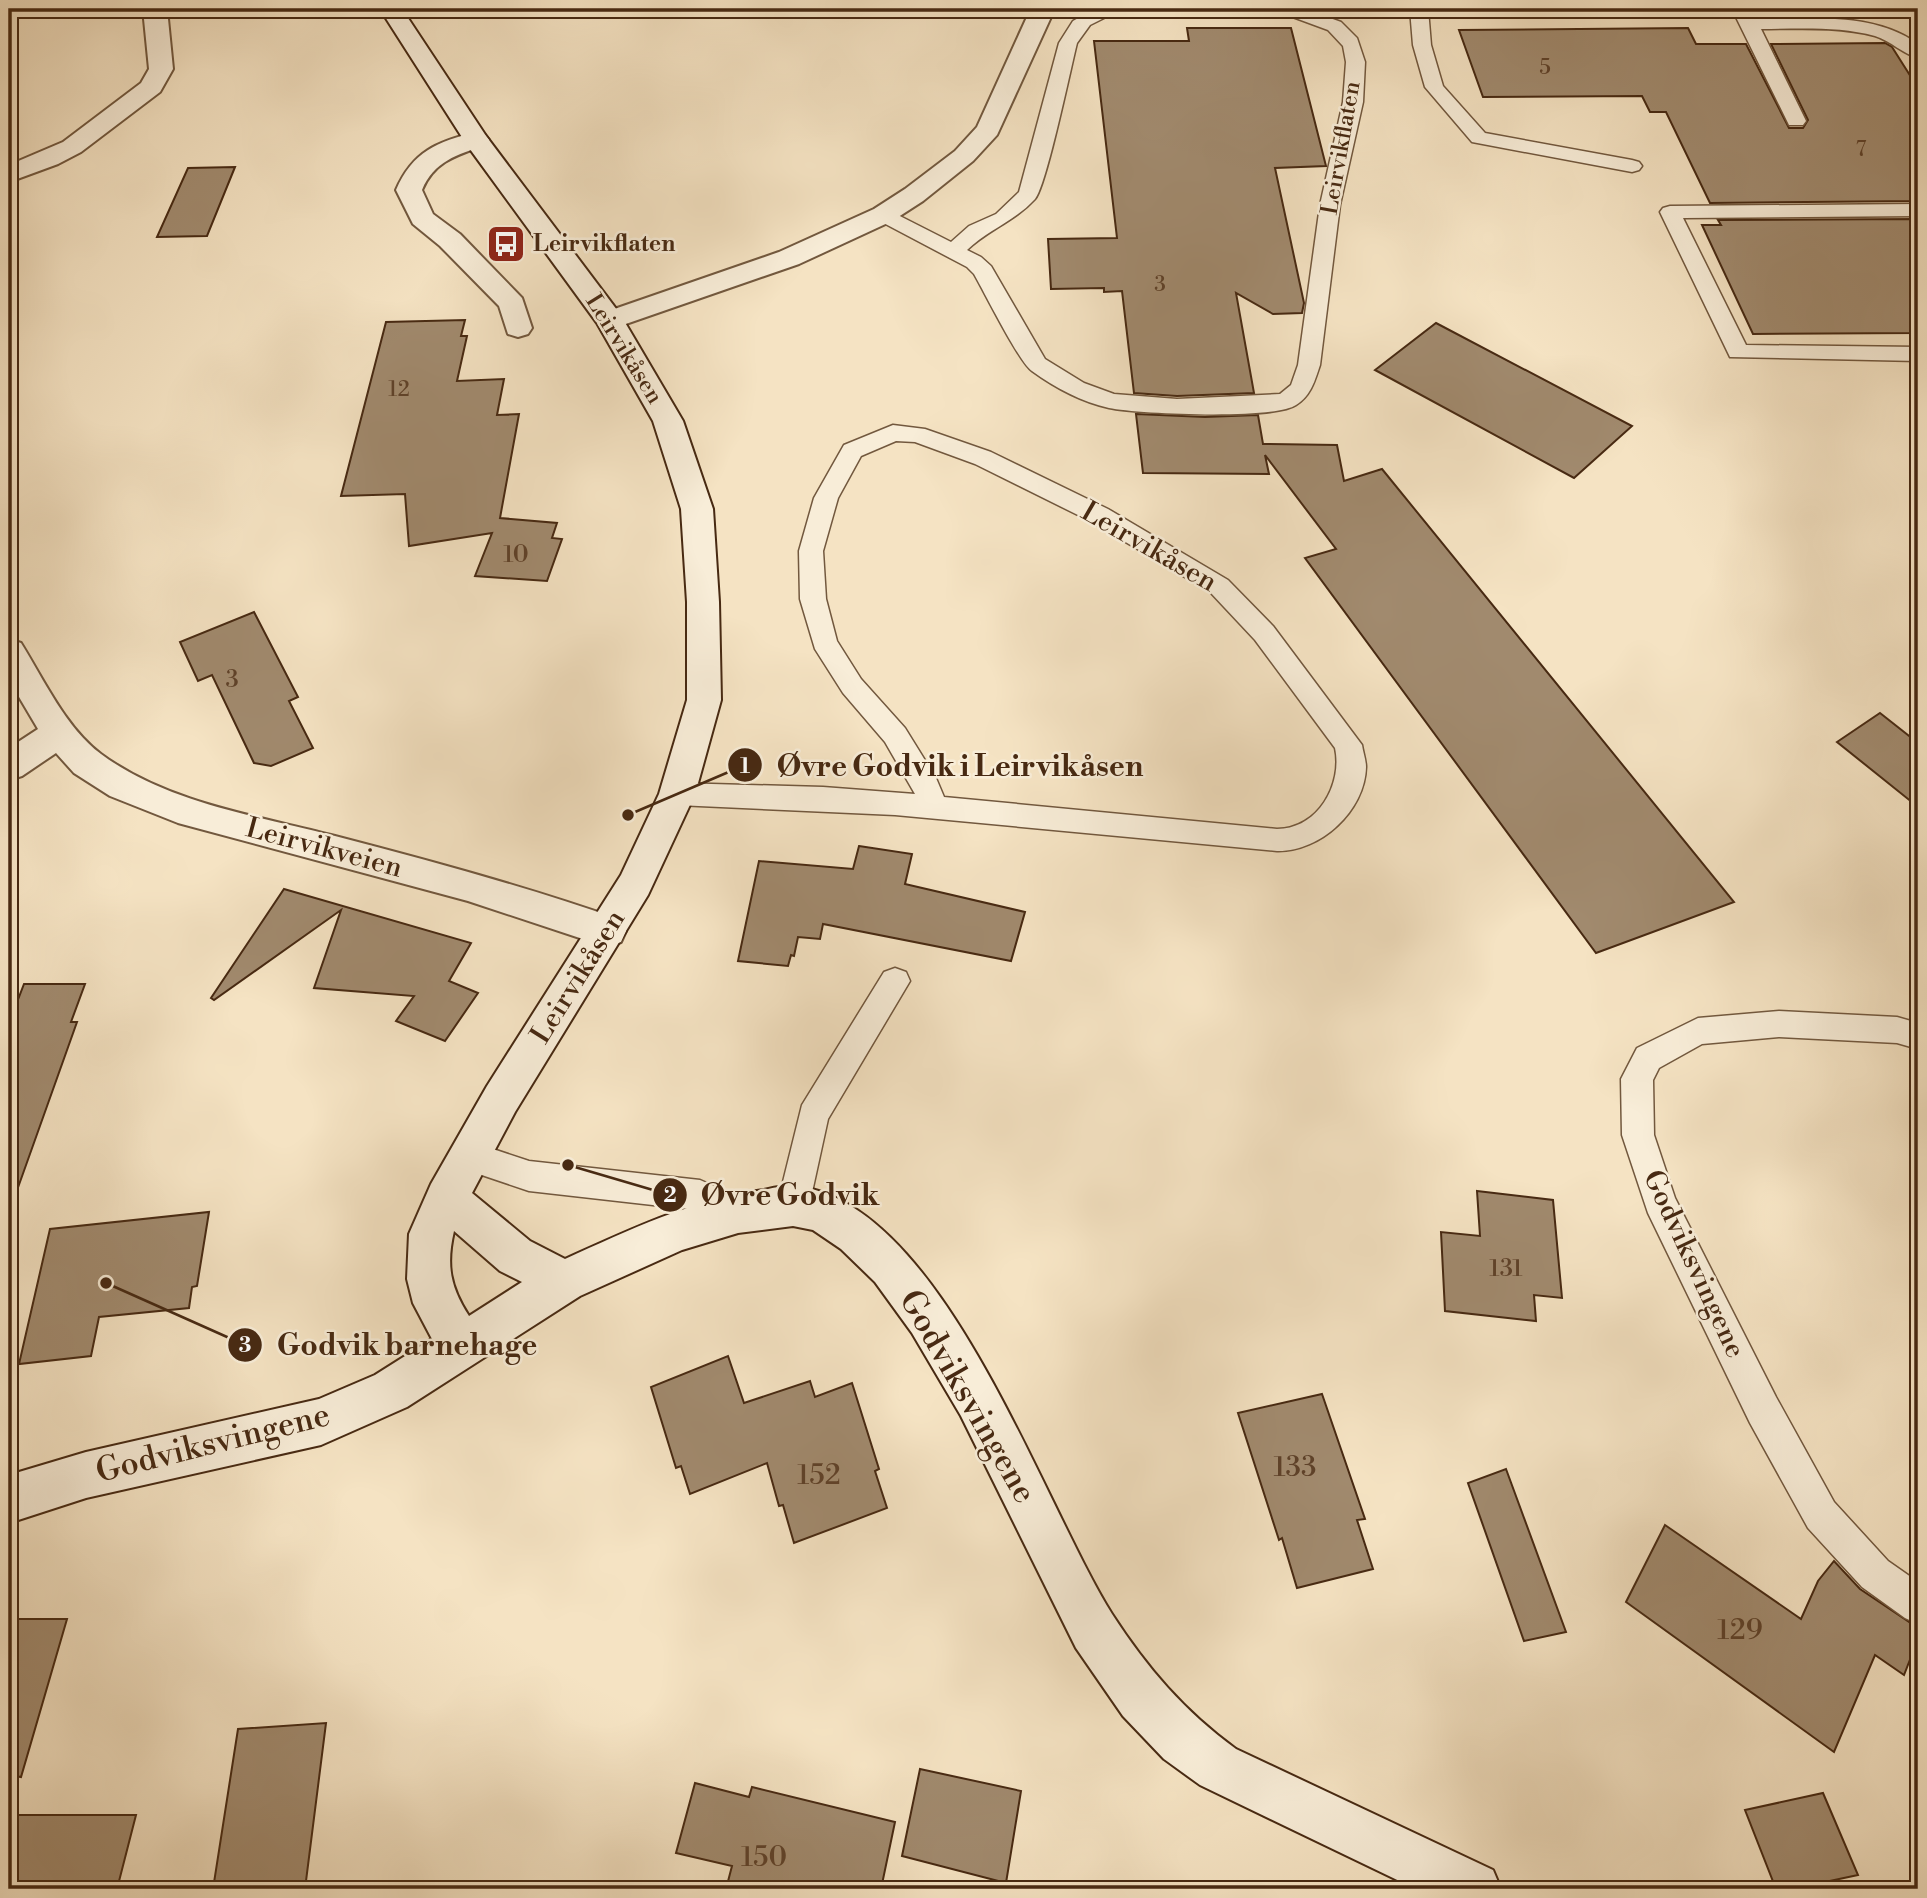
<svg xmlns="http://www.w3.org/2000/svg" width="1927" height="1898" font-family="'Libre Bodoni',serif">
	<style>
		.building { fill: #a18a6e; stroke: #472912; stroke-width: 2 }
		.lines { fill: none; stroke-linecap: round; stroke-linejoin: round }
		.lane-casing { stroke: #72583e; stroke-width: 3 }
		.street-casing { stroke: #72583e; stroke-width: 4 }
		.secondary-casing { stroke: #472912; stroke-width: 4 }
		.lane { fill: #f8edd8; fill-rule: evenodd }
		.street { fill: #f8edd8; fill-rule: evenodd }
		.secondary { fill: #f8edd8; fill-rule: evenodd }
		.labels { text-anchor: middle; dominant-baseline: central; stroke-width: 5; stroke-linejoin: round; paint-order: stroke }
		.far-number-label { font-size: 21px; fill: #5e4129 }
		.far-street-label { font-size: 23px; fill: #472912; stroke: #f8edd8 }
		.far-poi-label { font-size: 23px; font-weight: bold; fill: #472912; stroke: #f8edd8; text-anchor: start }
		.number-label { font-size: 24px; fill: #5e4129 }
		.street-label { font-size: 28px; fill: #472912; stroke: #f8edd8 }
		.near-number-label { font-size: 28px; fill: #5e4129 }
		.near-street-label { font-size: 33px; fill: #472912; stroke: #f8edd8 }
		.leader { fill: none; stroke: #472912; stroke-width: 2.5 }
		.callout-dot { fill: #472912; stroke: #f8edd8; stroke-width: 2.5 }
		.mark-label { font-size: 21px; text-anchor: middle; font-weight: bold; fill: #fff }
		.callout-label { font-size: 30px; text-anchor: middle; font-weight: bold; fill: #472912; stroke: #f8edd8; stroke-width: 5; stroke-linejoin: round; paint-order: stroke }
	</style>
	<rect width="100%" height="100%" fill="#f5e3c3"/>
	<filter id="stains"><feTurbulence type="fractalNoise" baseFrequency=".00286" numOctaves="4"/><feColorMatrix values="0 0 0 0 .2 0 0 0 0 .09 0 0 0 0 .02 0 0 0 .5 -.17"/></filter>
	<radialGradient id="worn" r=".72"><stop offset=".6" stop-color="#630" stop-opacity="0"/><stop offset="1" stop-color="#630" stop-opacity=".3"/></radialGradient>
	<g class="building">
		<polygon points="1187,28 1291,28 1326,166 1275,168 1304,303 1302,313 1273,314 1236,293 1254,393 1177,396 1134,393 1122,291 1104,292 1104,288 1051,289 1048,239 1117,238 1094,41 1189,41"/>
		<polygon points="1688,28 1696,44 1746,44 1789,128 1803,128 1808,120 1771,44 1885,43 1892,47 1918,88 1918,201 1710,203 1666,112 1650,112 1642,96 1483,97 1459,30"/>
		<polygon points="235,167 207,236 157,237 188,168"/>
		<polygon points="1918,219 1918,333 1753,334 1702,225 1721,225 1718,220"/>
		<polygon points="465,320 461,336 467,336 457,381 504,379 497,415 519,414 500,518 557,523 552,538 562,539 547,581 475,576 492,533 409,546 405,494 341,496 386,322"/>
		<polygon points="1436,323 1632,426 1574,478 1375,370"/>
		<polygon points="1136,414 1205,417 1258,415 1263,444 1337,445 1344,481 1382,469 1734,902 1596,953 1305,558 1336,549 1265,455 1269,474 1143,473"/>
		<polygon points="254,612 298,697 289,701 313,748 271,766 254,763 212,675 198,681 180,642"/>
		<polygon points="1880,713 1918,743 1918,807 1837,742"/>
		<polygon points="859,846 912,854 905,884 1025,912 1011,961 823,924 820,939 798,937 794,956 791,955 788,966 738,961 759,861 853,869"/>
		<polygon points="284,889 471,943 449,981 478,993 445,1041 396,1021 414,996 314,988 341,910 214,1000 211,998"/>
		<polygon points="24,984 85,984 71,1022 77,1022 15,1196 9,1195 9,1023"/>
		<polygon points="1477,1191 1553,1200 1562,1298 1534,1295 1536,1321 1445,1311 1441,1232 1480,1236"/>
		<polygon points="209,1212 197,1286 192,1287 189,1308 99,1317 91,1356 19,1364 50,1229"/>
		<polygon points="728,1356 744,1403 810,1381 815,1397 852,1383 879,1469 875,1471 887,1508 794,1543 783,1505 779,1506 767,1463 690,1494 681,1466 676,1468 651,1387"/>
		<polygon points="1322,1394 1365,1519 1357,1520 1373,1569 1297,1588 1282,1538 1279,1540 1238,1413"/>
		<polygon points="1506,1469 1566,1632 1524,1641 1468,1483"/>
		<polygon points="1665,1525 1801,1619 1818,1581 1834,1561 1860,1589 1918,1628 1918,1639 1904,1675 1875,1655 1834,1752 1626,1602"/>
		<polygon points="9,1619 67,1619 21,1777 9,1775"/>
		<polygon points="326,1723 305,1889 213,1889 238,1729"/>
		<polygon points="920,1769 1021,1791 1006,1883 902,1856"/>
		<polygon points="695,1783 749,1797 752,1787 895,1822 881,1889 726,1889 732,1866 676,1853"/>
		<polygon points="1823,1793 1858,1875 1792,1889 1776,1889 1745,1810"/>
		<polygon points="9,1815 136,1815 117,1889 9,1889"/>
	</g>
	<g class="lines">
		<defs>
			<g id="lane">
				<path d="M1094,9H1305L1341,22L1357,38L1365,62L1363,102L1340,205L1320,365C1315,380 1311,396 1296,405C1274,420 1138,414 1109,408C1082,402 1054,387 1032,371C1019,362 985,293 974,274L967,267L876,219L873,215L876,211H890L951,242L969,226L996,214L1019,192L1059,43L1073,21ZM1110,15L1290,16L1328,30L1343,46L1346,62L1343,102L1320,205L1298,365L1291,385L1280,394L1177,399L1114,394L1084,383L1045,359L991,266L981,257L967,250C988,230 1015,221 1035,199C1046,187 1071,67 1077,43L1090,25Z"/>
				<polygon points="1410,9 1428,9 1431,45 1443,86 1485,133 1632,160 1639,162 1642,166 1639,170 1632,172 1472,142 1425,87 1413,45"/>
				<path d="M1732,9H1750L1755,19C1808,19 1873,11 1918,44V58C1903,54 1891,41 1875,36C1838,26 1798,29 1761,29L1806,121L1803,125H1789Z"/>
				<polygon points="1908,9 1918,9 1918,14 1911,13"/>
				<polygon points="1918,204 1918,216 1683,218 1746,345 1918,347 1918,361 1730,357 1660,212 1663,208 1670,206"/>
				<path d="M893,425L925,429L991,452L1108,509L1228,580L1273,626L1362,745C1363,752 1366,760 1366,767C1365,811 1320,852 1277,851L895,815L677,805L667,802L663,794L667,786L677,783L823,787L915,794L885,742L843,693L815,649L800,599L799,551L814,498L844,445ZM896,441L915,442L975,464L1090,521L1210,592L1255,640L1335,748C1343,784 1318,829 1277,829L944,797L936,778L905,728L861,679L837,641L826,599L823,551L838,498L861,456Z"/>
				<polygon points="895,968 906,972 910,981 828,1119 809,1206 805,1217 793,1221 781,1217 777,1206 802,1105 884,972"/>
				<polygon points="1779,1011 1897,1017 1918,1023 1918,1049 1897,1043 1779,1037 1702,1044 1659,1068 1653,1080 1654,1135 1675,1198 1776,1397 1834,1502 1888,1561 1918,1582 1918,1624 1905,1618 1862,1587 1808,1528 1750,1423 1648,1213 1622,1135 1621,1079 1637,1048 1698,1018"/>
				<polygon points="469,1141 529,1161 700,1180 750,1202 755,1213 750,1224 738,1229 697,1210 529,1191 458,1167 453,1156 458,1145"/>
			</g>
			<g id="street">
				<polygon points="143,9 167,9 173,69 160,92 81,152 58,164 9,182 9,165 63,142 141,83 149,69"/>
				<polygon points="1028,9 1051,9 1051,17 997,135 973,161 923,201 892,221 799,264 620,326 610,329 600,326 596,320 600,314 779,252 874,209 905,189 955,151 977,127 1027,17"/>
				<path d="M476,132L485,135L489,140L485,145C457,155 434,161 422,190L433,214L460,234L522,298L532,328L528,334L518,337L508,334L499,306L440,246L413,224L396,190C413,151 437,142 476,132Z"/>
				<path d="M9,639L21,643C44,680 66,728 101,754C167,803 258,816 335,836C431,861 527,887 621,920L626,931L621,942L607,947L468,901L178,823L110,796L74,773L56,753L22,776L9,780V748L38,729L9,680Z"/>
			</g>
			<path id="secondary" d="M380,9H402L486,136L620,314L683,421L713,509L719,602L721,700L695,794L648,895L515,1112L472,1193L530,1241L565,1259C629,1230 693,1199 764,1190C773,1188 785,1185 795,1186C942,1201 1042,1503 1112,1614C1147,1668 1184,1711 1236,1749L1493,1870L1501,1889H1416L1200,1785L1164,1759L1123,1716L1076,1648L961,1416L912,1333L875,1282L841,1249L813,1230L793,1226L738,1233L682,1250L580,1296L407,1407L321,1445L86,1498L9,1523V1475L86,1452L319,1399L375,1375L432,1339L413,1303L407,1279L409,1234L431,1184L487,1086L621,875L659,794L687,700V602L681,509L653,421L597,323L467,145ZM454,1231L500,1271L522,1282L469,1316C450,1287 446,1265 454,1231Z"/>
		</defs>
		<use href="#lane" class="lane-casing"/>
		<use href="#street" class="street-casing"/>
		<use href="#secondary" class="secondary-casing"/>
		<use href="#lane" class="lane"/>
		<use href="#street" class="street"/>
		<use href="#secondary" class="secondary"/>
	</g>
	<defs>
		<symbol id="bus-square" viewBox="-11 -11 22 22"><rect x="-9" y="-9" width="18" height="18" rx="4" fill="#8f2418" stroke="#f8edd8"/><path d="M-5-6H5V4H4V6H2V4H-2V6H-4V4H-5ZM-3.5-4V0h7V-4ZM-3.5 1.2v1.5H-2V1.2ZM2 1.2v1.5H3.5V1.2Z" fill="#fff"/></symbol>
	</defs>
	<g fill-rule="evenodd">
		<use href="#bus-square" x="484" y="222" width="44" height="44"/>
	</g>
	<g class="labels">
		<g class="far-number-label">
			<text x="1545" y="68">5</text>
			<text x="1861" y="150">7</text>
			<text x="1160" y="285">3</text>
			<text x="399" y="390">12</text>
		</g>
		<g class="far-street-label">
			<text transform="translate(1341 148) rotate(-80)">Leirvikflaten</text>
			<text transform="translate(624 349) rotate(58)">Leirvikåsen</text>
		</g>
		<g class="far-poi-label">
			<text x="533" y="244">Leirvikflaten</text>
		</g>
		<g class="number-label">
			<text x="516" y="555">10</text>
			<text x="232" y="680">3</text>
			<text x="1506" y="1269">131</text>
		</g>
		<g class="street-label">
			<text transform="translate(1149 547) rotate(30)">Leirvikåsen</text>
			<text transform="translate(324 848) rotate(15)">Leirvikveien</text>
			<text transform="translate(578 977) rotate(-58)">Leirvikåsen</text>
			<text transform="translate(1694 1264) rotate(65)">Godviksvingene</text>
		</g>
		<g class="near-number-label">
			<text x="1295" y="1467">133</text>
			<text x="819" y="1475">152</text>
			<text x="1740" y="1630">129</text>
			<text x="764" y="1857">150</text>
		</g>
		<g class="near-street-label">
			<text transform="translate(967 1397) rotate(60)">Godviksvingene</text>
			<text transform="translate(213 1444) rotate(-14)">Godviksvingene</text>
		</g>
	</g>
	<path class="leader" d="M628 815L745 765M568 1165L670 1195M106 1283L245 1345"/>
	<g class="callout-dot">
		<circle cx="628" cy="815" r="7"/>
		<circle cx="568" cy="1165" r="7"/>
		<circle cx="106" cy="1283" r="7"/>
		<circle cx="745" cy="765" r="18"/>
		<circle cx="670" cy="1195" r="18"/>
		<circle cx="245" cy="1345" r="18"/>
	</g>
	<g class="mark-label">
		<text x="745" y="773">1</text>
		<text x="670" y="1202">2</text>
		<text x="245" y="1352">3</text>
	</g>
	<g class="callout-label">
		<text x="960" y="776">Øvre Godvik i Leirvikåsen</text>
		<text x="790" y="1205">Øvre Godvik</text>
		<text x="407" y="1355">Godvik barnehage</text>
	</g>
	<rect width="1927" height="1898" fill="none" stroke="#f5e3c3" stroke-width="35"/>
	<rect x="10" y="10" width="1906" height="1877" fill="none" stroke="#472912" stroke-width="3.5"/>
	<rect x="18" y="18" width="1892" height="1863" fill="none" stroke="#472912" stroke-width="2"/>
	<rect width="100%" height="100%" filter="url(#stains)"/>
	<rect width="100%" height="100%" fill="url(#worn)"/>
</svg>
